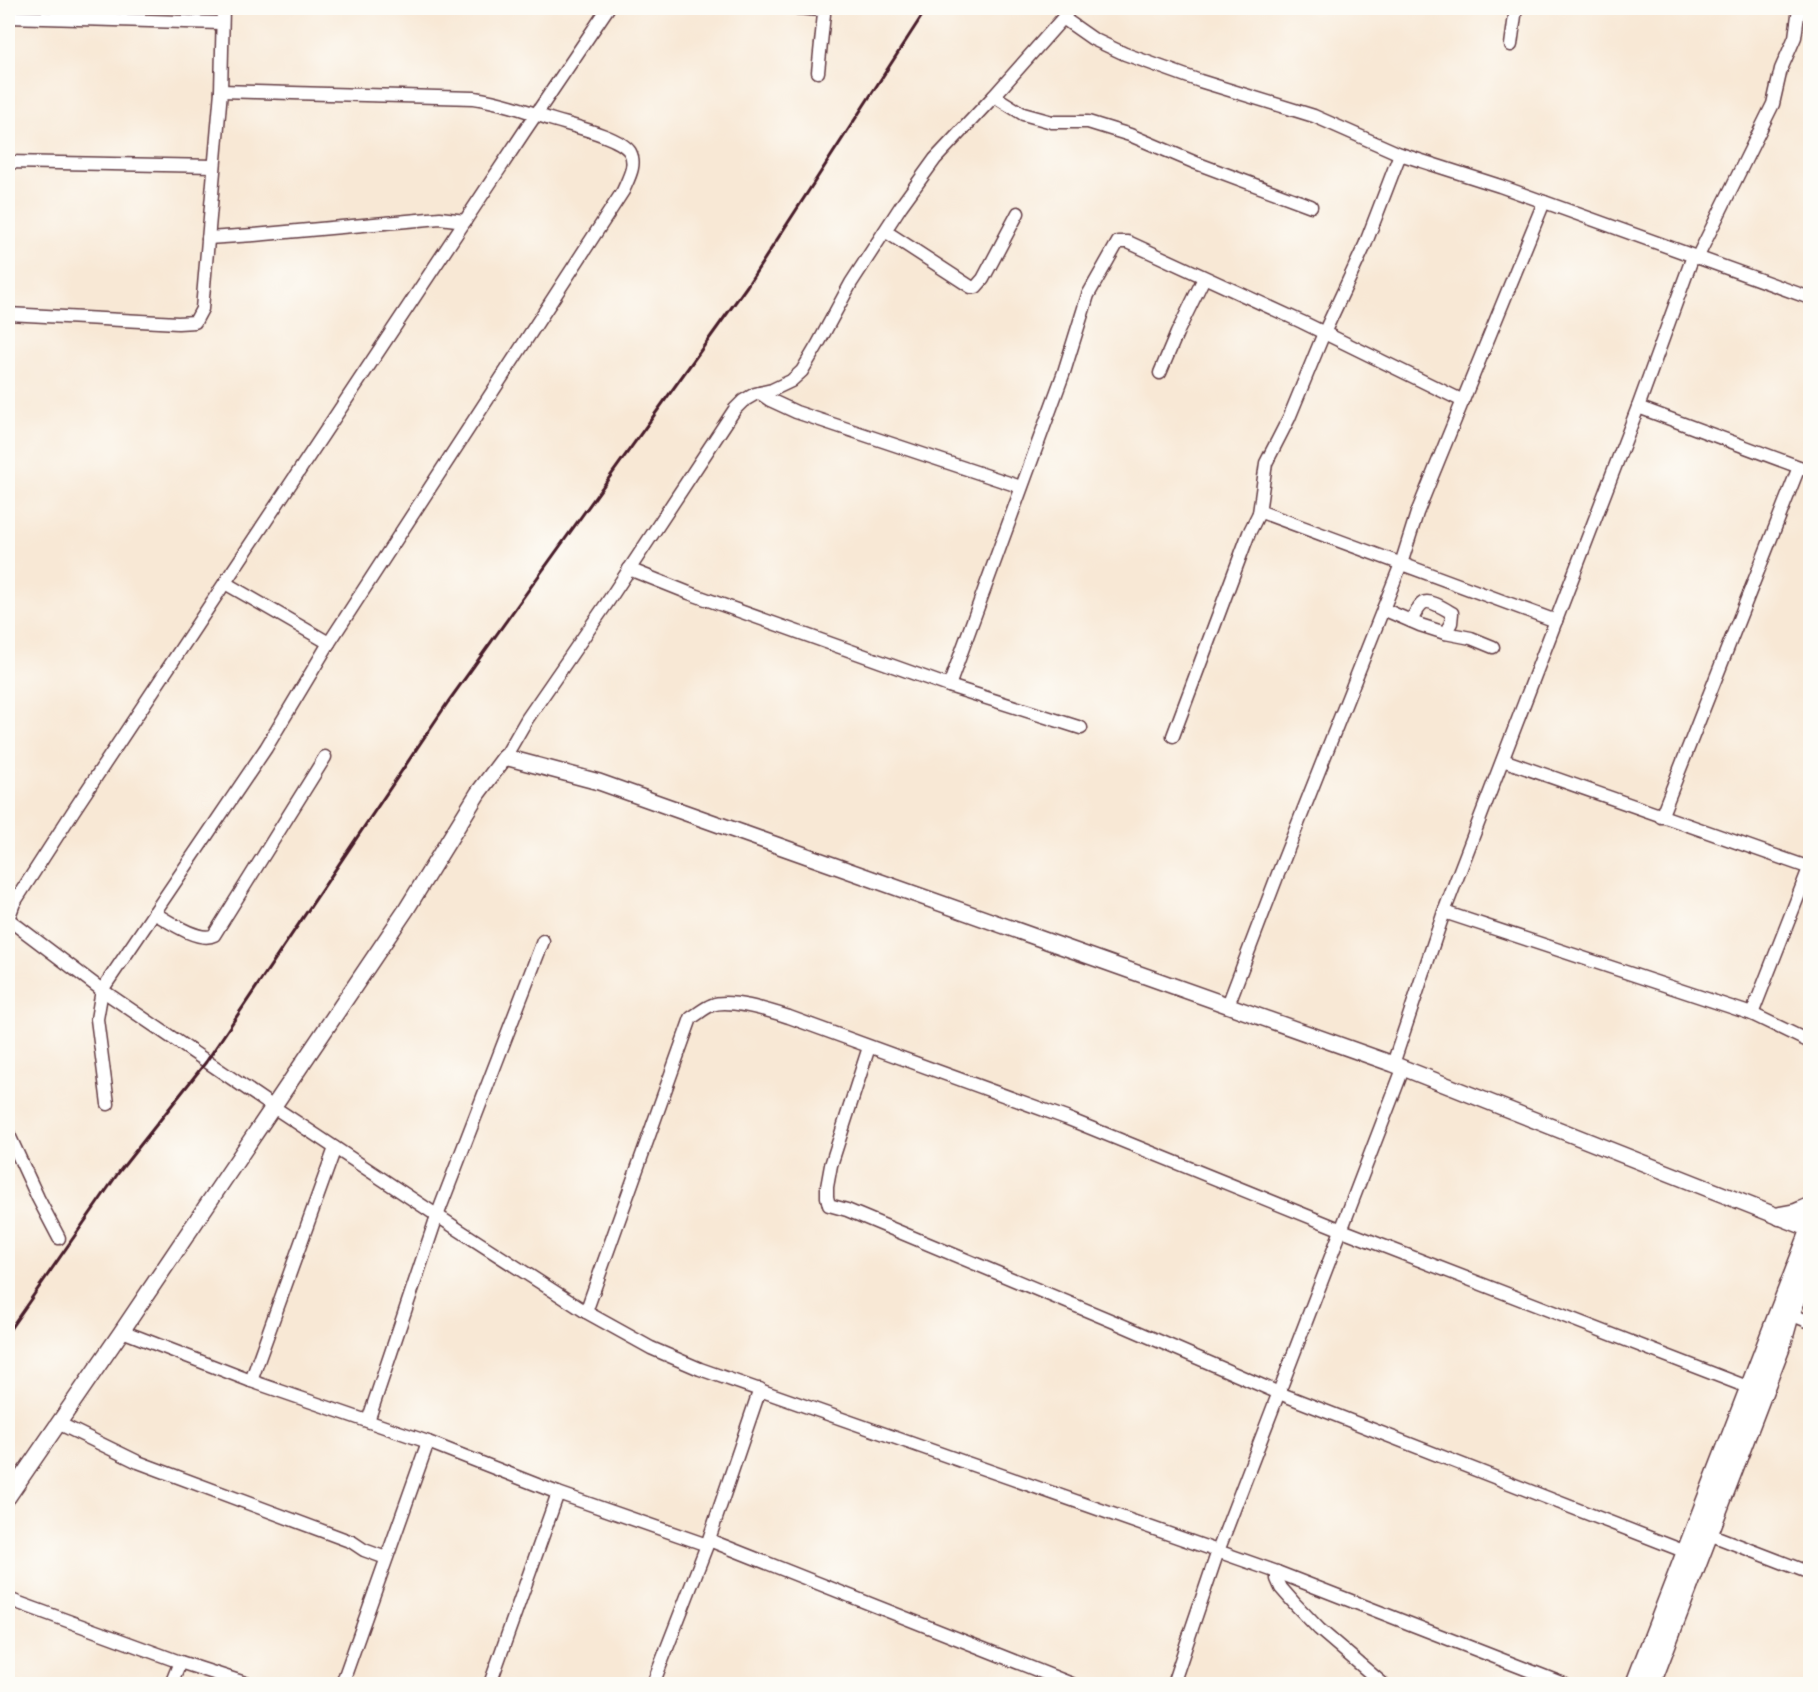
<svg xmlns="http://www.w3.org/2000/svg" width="1818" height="1692" font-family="'Balsamiq Sans',sans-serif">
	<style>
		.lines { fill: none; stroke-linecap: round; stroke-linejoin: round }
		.minor-casing { stroke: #643d44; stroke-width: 15 }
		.tertiary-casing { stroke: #643d44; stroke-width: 18 }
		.primary-casing { stroke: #643d44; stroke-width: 21 }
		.minor { stroke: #fff; stroke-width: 12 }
		.tertiary { stroke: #fff; stroke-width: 15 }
		.primary { stroke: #fff; stroke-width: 18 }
		.rail { stroke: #4a1f2b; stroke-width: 3 }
	</style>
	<rect width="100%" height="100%" fill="#fdfcf7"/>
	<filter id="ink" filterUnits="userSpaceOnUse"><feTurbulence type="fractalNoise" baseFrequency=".0167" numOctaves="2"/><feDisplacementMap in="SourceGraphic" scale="12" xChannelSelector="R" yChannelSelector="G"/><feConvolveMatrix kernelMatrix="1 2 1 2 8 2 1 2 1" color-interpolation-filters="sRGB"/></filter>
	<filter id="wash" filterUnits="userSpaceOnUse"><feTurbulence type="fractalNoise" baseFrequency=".008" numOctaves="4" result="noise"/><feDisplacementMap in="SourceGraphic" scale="24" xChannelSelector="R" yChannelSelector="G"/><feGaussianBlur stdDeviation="1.35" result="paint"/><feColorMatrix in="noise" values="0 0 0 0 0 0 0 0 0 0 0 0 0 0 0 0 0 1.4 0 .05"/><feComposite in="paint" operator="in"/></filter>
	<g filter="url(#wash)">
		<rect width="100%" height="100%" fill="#f8e8d5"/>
	</g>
	<g filter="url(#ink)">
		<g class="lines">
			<defs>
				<g id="minor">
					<polyline points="797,8 821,10 824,14 818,72"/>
					<polyline points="8,17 221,23"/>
					<polyline points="1063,18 1093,39 1125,54 1200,81 1314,116 1400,154 1500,186 1810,298"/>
					<polyline points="1511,45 1516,8"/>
					<polyline points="994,96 1023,114 1052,122 1088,122 1130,135 1196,163 1311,206"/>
					<polyline points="8,162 214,166"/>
					<polyline points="885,231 971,287 976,287 983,279 1018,213"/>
					<polyline points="208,238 254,235 440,218 465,221"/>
					<polyline points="1697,258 1773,104 1781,69 1795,37 1799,8"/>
					<polyline points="8,314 178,323 195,322 202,309 221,91 223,8"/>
					<polyline points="1160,373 1177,333 1204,278"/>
					<polyline points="760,393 770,400 796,412 1021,487"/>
					<polyline points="1638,407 1810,471"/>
					<polyline points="1259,513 1266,463 1289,418 1324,333 1365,245 1400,154"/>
					<polyline points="629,569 689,593 949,686 1081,728"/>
					<polyline points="225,583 329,643"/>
					<polyline points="1383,609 1420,625 1445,633 1471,638 1493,647"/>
					<path d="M1411,621C1414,616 1418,606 1423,603C1430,599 1445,609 1452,613L1451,623L1445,633"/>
					<polyline points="949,686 1064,372 1088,295 1118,242 1128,242 1302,322 1463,401"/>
					<polyline points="1173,736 1249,533 1259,513 1264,513 1556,621"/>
					<polyline points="505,757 527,719 607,603 735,409 743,401 755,394 772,390 791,381 802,371 818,344 851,283 901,206 935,159 994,96 1063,18 1070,8"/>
					<polyline points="1503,760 1810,868"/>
					<polyline points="1661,817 1799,467"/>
					<polyline points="1444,912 1752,1014 1810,1042"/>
					<path d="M154,913C168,921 199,943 214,935L325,757"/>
					<polyline points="8,919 102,990 272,1106 459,1230 586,1312 651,1348 700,1369 1277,1572 1564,1684"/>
					<polyline points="8,919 14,903 74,810 524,132 608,8"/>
					<polyline points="1228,1005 1278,874 1401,564 1417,513 1544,202"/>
					<polyline points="1752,1014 1810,866"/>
					<polyline points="869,1047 831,1165 827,1187 827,1197 829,1205 847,1210 1117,1323 1279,1393 1686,1552"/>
					<polyline points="1393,1064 1444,912 1638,407 1693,256"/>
					<path d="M108,1104L97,1019L102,990L266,748L329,643L623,191C628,179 637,165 630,152C620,136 568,125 550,119C524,110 501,102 474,98L221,91"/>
					<polyline points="8,1133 38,1198 59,1238"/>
					<path d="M586,1312L691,1018C698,1014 704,1008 712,1005C730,998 770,1011 789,1017L1066,1118L1342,1230L1750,1388"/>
					<polyline points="1790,1314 1810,1322"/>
					<polyline points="122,1331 251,1381 428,1442 558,1493 707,1545"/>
					<polyline points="251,1381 335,1148"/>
					<polyline points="368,1421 437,1216 543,941"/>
					<polyline points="58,1423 138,1462 352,1542 364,1550 386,1558"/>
					<polyline points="1709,1534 1810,1573"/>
					<polyline points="709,1540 1072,1684"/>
					<polyline points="1277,1572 1277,1579 1281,1588 1295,1604 1319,1629 1383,1684"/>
					<polyline points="8,1599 180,1662 248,1684"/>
					<polyline points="171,1684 180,1662"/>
					<polyline points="342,1684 428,1442"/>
					<polyline points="490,1684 558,1493"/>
					<polyline points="653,1684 707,1545 760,1389"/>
					<polyline points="1173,1684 1218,1551 1403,1069"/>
				</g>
				<polyline id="tertiary" points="8,1497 122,1331 406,910 478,793 505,757 599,782 1393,1064 1810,1229"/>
				<g id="primary">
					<polyline points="1780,1216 1796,1213 1810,1207"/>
					<polyline points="1635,1684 1810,1231"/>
					<polyline points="1651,1684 1782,1343 1790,1314 1810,1267"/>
				</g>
			</defs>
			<use href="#minor" class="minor-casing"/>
			<use href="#tertiary" class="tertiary-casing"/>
			<use href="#primary" class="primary-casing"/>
			<use href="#minor" class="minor"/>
			<use href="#tertiary" class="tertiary"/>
			<use href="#primary" class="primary"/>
			<polyline class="rail" points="8,1332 119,1172 206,1062 448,702 747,286 927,8"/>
		</g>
	</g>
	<rect width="1818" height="1692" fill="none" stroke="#fdfcf7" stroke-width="30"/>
</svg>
